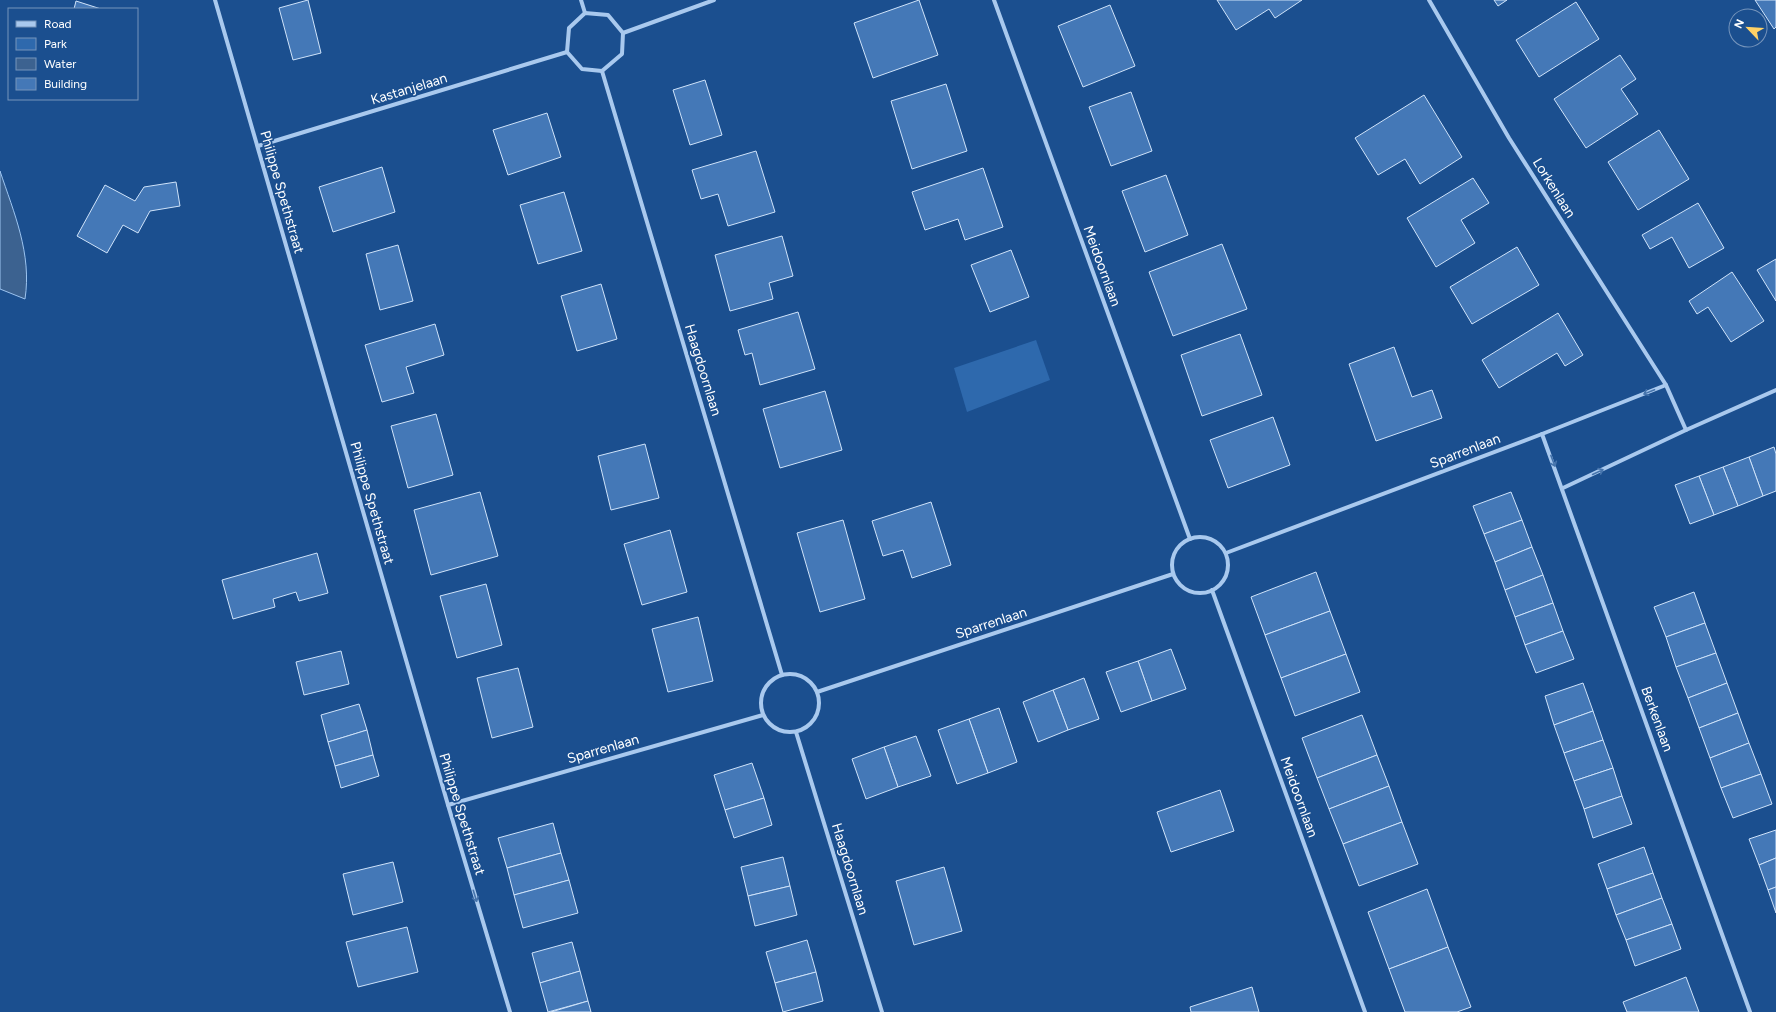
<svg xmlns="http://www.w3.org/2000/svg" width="1776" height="1012" font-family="Figtree,sans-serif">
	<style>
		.green { fill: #2e69ad }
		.water { fill: #3c6290; stroke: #9cc4f0 }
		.building { fill: #4478b7; stroke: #cfe3fa }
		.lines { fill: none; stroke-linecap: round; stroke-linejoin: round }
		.street { stroke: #a9c9ee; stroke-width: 4 }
		.oneway { stroke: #4674ac }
		.labels { text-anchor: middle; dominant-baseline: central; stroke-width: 3.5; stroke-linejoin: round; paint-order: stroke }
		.street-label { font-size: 14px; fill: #fff; stroke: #1b4f8f }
	</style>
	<rect width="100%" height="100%" fill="#1b4f8f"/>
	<polygon class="green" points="1036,340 1050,380 967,412 954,368"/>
	<path class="water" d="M0,171C14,213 32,254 25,299L0,289Z"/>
	<g class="building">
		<polygon points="308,0 321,53 293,60 279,8"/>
		<polygon points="919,0 938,55 873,78 854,23"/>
		<polygon points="1217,0 1302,0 1275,18 1269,9 1236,30"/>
		<polygon points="1494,0 1507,0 1498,6"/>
		<polygon points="1755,0 1776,0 1776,27 1774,29"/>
		<polygon points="76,1 101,9 74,9"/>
		<polygon points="1576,2 1599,39 1539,77 1516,40"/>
		<polygon points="1110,5 1135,66 1083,87 1058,26"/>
		<polygon points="1620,55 1636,79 1621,89 1638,114 1586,148 1554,99"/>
		<polygon points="705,80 722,135 690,145 673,90"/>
		<polygon points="946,84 967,151 912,169 891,101"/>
		<polygon points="1131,92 1152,151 1111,166 1089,107"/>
		<polygon points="1424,95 1462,157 1420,184 1405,159 1378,175 1355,138"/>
		<polygon points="547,113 561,157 508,175 493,130"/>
		<polygon points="1659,130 1689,179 1638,210 1608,162"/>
		<polygon points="756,151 775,212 728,226 718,194 701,199 692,170"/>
		<polygon points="382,167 395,212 333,232 319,187"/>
		<polygon points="983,168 1003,227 965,240 958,219 925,230 912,192"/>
		<polygon points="1166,175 1188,235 1145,252 1122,191"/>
		<polygon points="1473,178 1489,203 1461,220 1475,243 1436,267 1407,218"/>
		<polygon points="176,182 180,206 150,211 138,233 123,225 107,253 77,236 105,185 135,201 144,187"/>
		<polygon points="564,192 582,251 538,264 520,205"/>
		<polygon points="1698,203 1724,248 1689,268 1672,237 1650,249 1642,235"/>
		<polygon points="782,236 793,276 769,283 773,299 730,311 715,255"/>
		<polygon points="1222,244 1247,309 1173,336 1149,272"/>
		<polygon points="398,245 413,301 380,310 366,254"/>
		<polygon points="1517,247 1539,285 1472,324 1450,287"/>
		<polygon points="1011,250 1029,297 990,312 971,265"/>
		<polygon points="1776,259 1776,301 1757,270"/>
		<polygon points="1732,272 1764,321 1731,342 1708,307 1697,314 1689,301"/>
		<polygon points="601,284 617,339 577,351 561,296"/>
		<polygon points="798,312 815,369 760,385 752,353 745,355 738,330"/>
		<polygon points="1558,313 1583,355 1565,366 1557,353 1499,388 1482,360"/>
		<polygon points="435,324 444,355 406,367 414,393 382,402 365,345"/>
		<polygon points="1240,334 1262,395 1202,416 1181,355"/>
		<polygon points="1394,347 1412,397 1432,390 1442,418 1376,441 1349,364"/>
		<polygon points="825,391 842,450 780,468 763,409"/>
		<polygon points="436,414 453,475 408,488 391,426"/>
		<polygon points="1273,417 1290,465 1228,488 1210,440"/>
		<polygon points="645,444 659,498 611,510 598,456"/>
		<polygon points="1774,447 1776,454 1776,491 1763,496 1749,457"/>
		<polygon points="1749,457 1763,496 1738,506 1723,467"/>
		<polygon points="1723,467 1738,506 1714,515 1699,476"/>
		<polygon points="1699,476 1714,515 1690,524 1675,485"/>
		<polygon points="480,492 498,556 431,575 414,510"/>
		<polygon points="1511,492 1522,520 1484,534 1473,506"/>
		<polygon points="931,502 951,565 912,578 903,550 883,556 872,521"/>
		<polygon points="843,520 865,599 820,612 797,533"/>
		<polygon points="1522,520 1532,547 1495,562 1484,534"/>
		<polygon points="670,530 687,592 642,605 624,544"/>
		<polygon points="1532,547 1543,575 1505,590 1495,562"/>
		<polygon points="317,553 328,593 299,601 296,592 273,599 275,607 233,619 222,580"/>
		<polygon points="1316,572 1330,611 1265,635 1251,597"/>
		<polygon points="1543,575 1553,603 1515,617 1505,590"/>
		<polygon points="486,584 502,645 457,658 440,596"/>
		<polygon points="1694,592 1705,623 1666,637 1654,607"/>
		<polygon points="1553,603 1563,631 1525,645 1515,617"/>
		<polygon points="1330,611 1346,654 1281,678 1265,635"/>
		<polygon points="698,617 713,681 668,692 652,629"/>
		<polygon points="1705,623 1716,653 1676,667 1666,637"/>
		<polygon points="1563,631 1574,659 1536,673 1525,645"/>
		<polygon points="1171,649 1186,689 1152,701 1138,661"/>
		<polygon points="341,651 349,684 304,695 296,662"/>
		<polygon points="1716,653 1727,683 1688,698 1676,667"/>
		<polygon points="1346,654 1360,692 1295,716 1281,678"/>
		<polygon points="1138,661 1152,701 1121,712 1106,672"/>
		<polygon points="518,668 533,727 492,738 477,678"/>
		<polygon points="1084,678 1099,719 1068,730 1053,690"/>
		<polygon points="1583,683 1593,711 1554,725 1545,696"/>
		<polygon points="1727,683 1738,713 1699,728 1688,698"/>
		<polygon points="1053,690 1068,730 1038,742 1023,702"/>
		<polygon points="359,704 367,730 328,742 321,715"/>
		<polygon points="999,708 1017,762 988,773 969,719"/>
		<polygon points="1593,711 1603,740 1564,753 1554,725"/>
		<polygon points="1738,713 1749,743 1710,758 1699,728"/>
		<polygon points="1362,715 1377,755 1317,778 1302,738"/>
		<polygon points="969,719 988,773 957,784 938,730"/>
		<polygon points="367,730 373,755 335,766 328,742"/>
		<polygon points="916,736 931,776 898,787 884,747"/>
		<polygon points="1603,740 1613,768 1574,781 1564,753"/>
		<polygon points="1749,743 1761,774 1721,788 1710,758"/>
		<polygon points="884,747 898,787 866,799 852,759"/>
		<polygon points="373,755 379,776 341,788 335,766"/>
		<polygon points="1377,755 1389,786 1329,809 1317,778"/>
		<polygon points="752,763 764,798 725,810 714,775"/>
		<polygon points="1613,768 1622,796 1584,809 1574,781"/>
		<polygon points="1761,774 1772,804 1733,818 1721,788"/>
		<polygon points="1389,786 1402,822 1343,844 1329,809"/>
		<polygon points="1220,790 1234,831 1171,852 1157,812"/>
		<polygon points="1622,796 1632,824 1593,838 1584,809"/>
		<polygon points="764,798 772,825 734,838 725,810"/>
		<polygon points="1402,822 1418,864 1359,886 1343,844"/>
		<polygon points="553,823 561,853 507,868 498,838"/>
		<polygon points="1776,830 1776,858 1759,865 1749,839"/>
		<polygon points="1644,847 1653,873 1607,889 1598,864"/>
		<polygon points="561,853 569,880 514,895 507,868"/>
		<polygon points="783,857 790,886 748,896 741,867"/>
		<polygon points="1776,858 1776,887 1768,890 1759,865"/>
		<polygon points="393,862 403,902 353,915 343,874"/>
		<polygon points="944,867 962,931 914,945 896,881"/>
		<polygon points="1653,873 1662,898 1616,915 1607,889"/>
		<polygon points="569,880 578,913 523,928 514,895"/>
		<polygon points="790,886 797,915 755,926 748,896"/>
		<polygon points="1776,887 1776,913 1768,890"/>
		<polygon points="1427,889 1448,947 1389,969 1368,912"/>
		<polygon points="1662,898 1672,924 1626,940 1616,915"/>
		<polygon points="1672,924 1681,949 1635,966 1626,940"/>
		<polygon points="407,927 418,972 358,987 346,942"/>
		<polygon points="807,940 816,972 775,983 766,952"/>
		<polygon points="572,942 580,971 540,983 532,953"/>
		<polygon points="1448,947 1471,1007 1457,1012 1405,1012 1389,969"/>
		<polygon points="580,971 588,1001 548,1012 540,983"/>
		<polygon points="816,972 823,1001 783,1012 775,983"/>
		<polygon points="1686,977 1699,1012 1627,1012 1623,1002"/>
		<polygon points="1252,987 1259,1012 1191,1012 1190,1007"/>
		<polygon points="588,1001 591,1012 551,1012"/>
	</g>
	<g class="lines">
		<g class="street">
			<polyline points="215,0 448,805 510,1012"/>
			<polyline points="581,0 585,13"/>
			<polyline points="994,0 1190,539"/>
			<polyline points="1429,0 1509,138 1666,385"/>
			<polygon points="585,13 608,15 623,33 622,54 602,71 582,69 567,52 569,28"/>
			<polyline points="623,33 714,0"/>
			<polyline points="602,71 782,675"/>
			<polyline points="258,146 567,52"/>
			<polyline points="1542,434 1750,1012"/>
			<polyline points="1563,488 1686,430 1776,390"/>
			<circle cx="1200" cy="565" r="28"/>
			<polyline points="1226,553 1542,434 1666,385 1686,430"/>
			<polyline points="1212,590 1365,1012"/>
			<circle cx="790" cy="703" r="29"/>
			<polyline points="817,692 1173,574"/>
			<polyline points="796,732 882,1012"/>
			<polyline points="448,805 763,715"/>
		</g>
	</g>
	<defs><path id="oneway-shaft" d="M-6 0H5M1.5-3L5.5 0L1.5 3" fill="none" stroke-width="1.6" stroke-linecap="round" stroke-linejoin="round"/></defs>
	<g class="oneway">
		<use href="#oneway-shaft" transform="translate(1649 392) rotate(158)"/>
		<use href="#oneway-shaft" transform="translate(1553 461) rotate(69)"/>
		<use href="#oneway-shaft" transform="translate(1598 472) rotate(-25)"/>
		<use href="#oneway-shaft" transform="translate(475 896) rotate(73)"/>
	</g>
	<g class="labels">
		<g class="street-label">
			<text transform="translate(409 89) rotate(-17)">Kastanjelaan</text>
			<text transform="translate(1554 188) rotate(58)">Lorkenlaan</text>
			<text transform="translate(282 192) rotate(74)">Philippe Spethstraat</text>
			<text transform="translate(1102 266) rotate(70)">Meidoornlaan</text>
			<text transform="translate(703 370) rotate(73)">Haagdoornlaan</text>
			<text transform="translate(1465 451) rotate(-21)">Sparrenlaan</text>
			<text transform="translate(372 503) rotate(74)">Philippe Spethstraat</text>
			<text transform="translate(991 623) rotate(-18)">Sparrenlaan</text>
			<text transform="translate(1657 719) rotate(70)">Berkenlaan</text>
			<text transform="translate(603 749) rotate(-16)">Sparrenlaan</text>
			<text transform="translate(1299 797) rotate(70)">Meidoornlaan</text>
			<text transform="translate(462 814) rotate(73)">Philippe Spethstraat</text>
			<text transform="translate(850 869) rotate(73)">Haagdoornlaan</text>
		</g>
	</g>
	<rect x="8" y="8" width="130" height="92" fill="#1b4f8f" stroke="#7695bc"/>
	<rect x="16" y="21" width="20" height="6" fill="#a9c9ee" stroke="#7695bc"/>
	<text x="44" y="28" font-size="12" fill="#ffffff">Road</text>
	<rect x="16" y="38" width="20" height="12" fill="#2e69ad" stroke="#7695bc"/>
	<text x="44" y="48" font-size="12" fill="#ffffff">Park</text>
	<rect x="16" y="58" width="20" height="12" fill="#3c6290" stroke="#7695bc"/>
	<text x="44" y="68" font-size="12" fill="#ffffff">Water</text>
	<rect x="16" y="78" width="20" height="12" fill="#4478b7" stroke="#7695bc"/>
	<text x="44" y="88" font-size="12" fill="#ffffff">Building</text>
	<g transform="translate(1748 28) rotate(295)"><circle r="19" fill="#1b4f8f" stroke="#7695bc"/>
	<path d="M0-3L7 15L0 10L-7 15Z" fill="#ffd166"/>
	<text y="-6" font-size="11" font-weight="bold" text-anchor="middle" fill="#ffffff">N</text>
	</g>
</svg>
